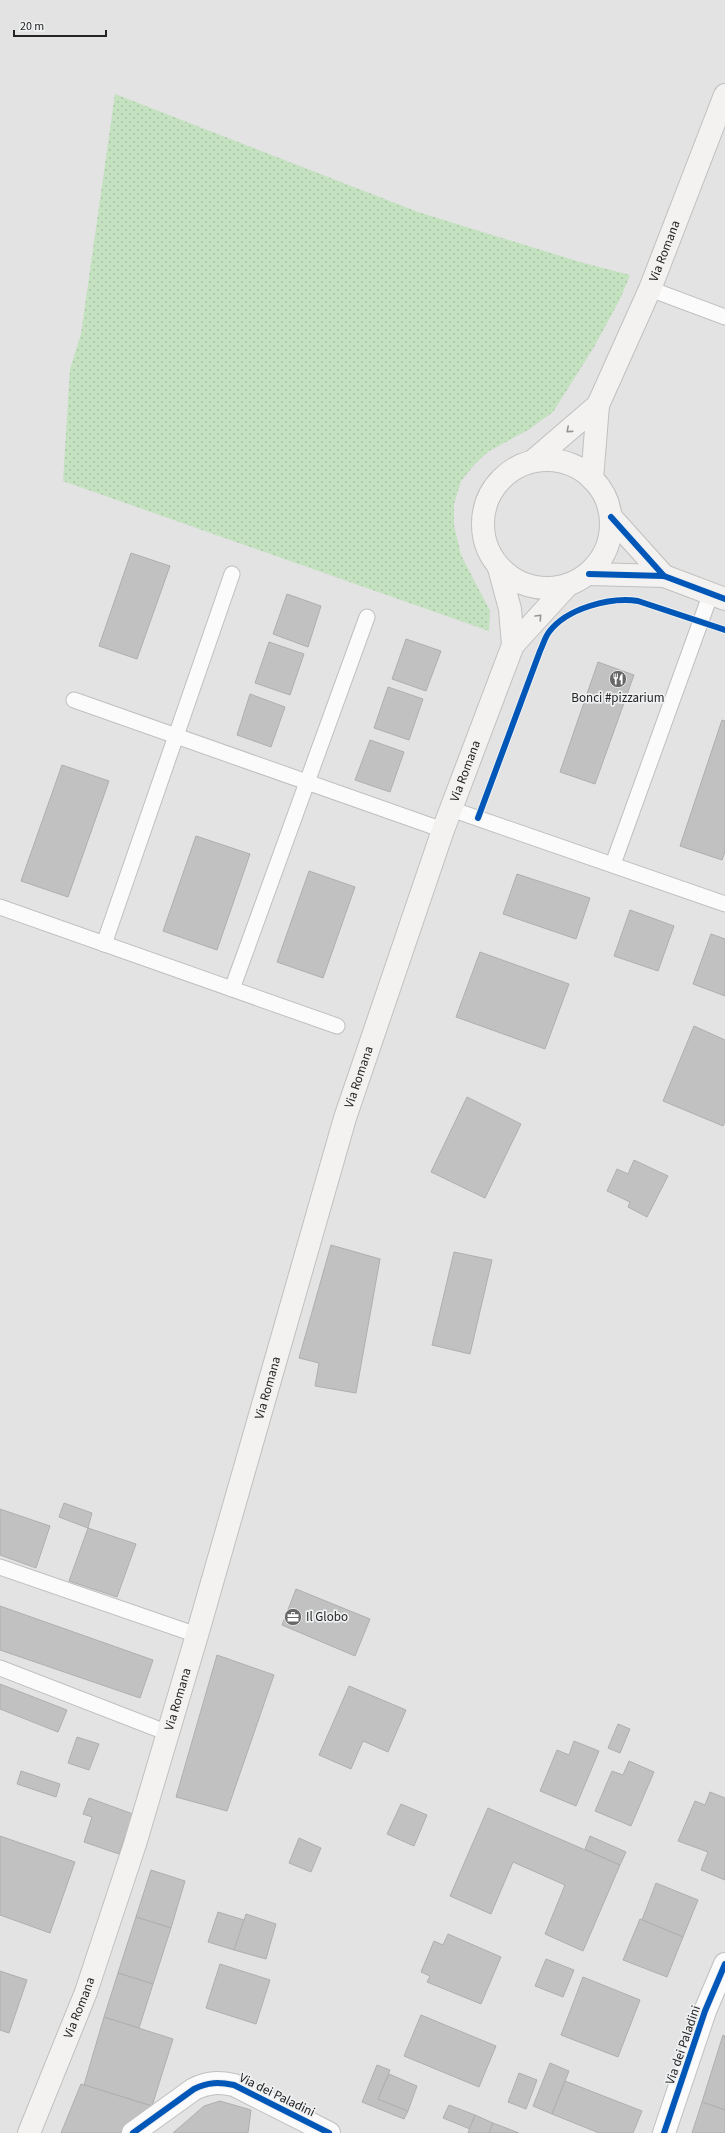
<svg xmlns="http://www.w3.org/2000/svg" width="725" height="2133" font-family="'Source Sans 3',sans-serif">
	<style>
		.grass { fill: url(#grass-dots) }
		.building { fill: #c1c1c1; stroke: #afafaf }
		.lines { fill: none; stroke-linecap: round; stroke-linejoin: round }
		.lane-casing { stroke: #c0c0c0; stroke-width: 17 }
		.street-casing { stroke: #c0c0c0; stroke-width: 24 }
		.secondary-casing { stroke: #c0c0c0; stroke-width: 24 }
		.lane { stroke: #fbfbfb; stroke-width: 15 }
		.street { stroke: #fbfbfb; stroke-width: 22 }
		.secondary { stroke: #f4f2f0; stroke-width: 22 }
		.cycleway-casing { stroke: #eff0f1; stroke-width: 8 }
		.cycleway { stroke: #0057b8; stroke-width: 6 }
		.oneway { stroke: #969595 }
		.labels { text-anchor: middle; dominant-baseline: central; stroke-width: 3.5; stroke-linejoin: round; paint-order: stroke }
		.street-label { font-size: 13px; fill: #242425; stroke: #eff0f1 }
		.poi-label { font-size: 13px; fill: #242425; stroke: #eff0f1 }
	</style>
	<defs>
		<pattern id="grass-dots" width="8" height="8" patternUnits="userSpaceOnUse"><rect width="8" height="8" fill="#c4e1c0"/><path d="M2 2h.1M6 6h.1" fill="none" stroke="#a8c1a5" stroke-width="1.8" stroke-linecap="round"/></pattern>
	</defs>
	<rect width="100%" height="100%" fill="#e3e3e3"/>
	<polygon class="grass" points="115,94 418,212 580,262 630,275 620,299 594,347 553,412 528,430 489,451 475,464 461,481 454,504 454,525 461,555 490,611 489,631 63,481 70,369 81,334"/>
	<g class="building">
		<polygon points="131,553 170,566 137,659 99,646"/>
		<polygon points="287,594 321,606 308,647 273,634"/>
		<polygon points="406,639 441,651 426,691 392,679"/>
		<polygon points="269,642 304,654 290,695 255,683"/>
		<polygon points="598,662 634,675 595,784 560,772"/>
		<polygon points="388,687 423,699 409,740 374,728"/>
		<polygon points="250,694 285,707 271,747 237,735"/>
		<polygon points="722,720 725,721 725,852 722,860 680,846"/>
		<polygon points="370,740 404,752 390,792 355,780"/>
		<polygon points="62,765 109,781 68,897 21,881"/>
		<polygon points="196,836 250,854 217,950 163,931"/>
		<polygon points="309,871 355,887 323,978 277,962"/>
		<polygon points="517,874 590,898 576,939 503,914"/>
		<polygon points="630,910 674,926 658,971 614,956"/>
		<polygon points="711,934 725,939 725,996 693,984"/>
		<polygon points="480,952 569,984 545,1049 456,1017"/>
		<polygon points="694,1026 725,1040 725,1122 723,1126 663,1101"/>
		<polygon points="467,1097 521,1124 485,1198 431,1172"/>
		<polygon points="634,1160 668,1176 647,1217 628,1207 630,1202 607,1191 617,1169 628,1174"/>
		<polygon points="331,1245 380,1259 356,1393 315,1386 319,1363 299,1358"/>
		<polygon points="454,1252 492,1260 470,1354 432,1345"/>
		<polygon points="64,1503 92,1513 88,1528 59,1517"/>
		<polygon points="0,1509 50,1526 36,1568 0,1555"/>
		<polygon points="88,1528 136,1544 117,1597 69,1581"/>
		<polygon points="296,1589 370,1619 355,1656 282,1625"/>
		<polygon points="0,1606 153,1660 140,1698 0,1650"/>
		<polygon points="217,1655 274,1675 227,1811 176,1797"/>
		<polygon points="0,1684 67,1710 58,1732 0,1709"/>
		<polygon points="349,1686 406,1710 388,1752 363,1741 351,1769 319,1755"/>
		<polygon points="618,1724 630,1729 620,1753 608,1748"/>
		<polygon points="77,1737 99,1744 89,1770 68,1763"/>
		<polygon points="574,1741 599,1751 576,1806 540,1791 557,1750 569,1755"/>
		<polygon points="629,1761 654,1772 631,1826 595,1811 612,1771 623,1775"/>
		<polygon points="21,1771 60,1784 56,1797 17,1784"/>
		<polygon points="710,1792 725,1798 725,1880 701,1870 708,1852 678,1841 695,1801 705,1805"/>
		<polygon points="89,1798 133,1814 119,1854 84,1842 92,1817 83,1814"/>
		<polygon points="401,1804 427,1815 414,1846 387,1834"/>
		<polygon points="488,1808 620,1865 583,1951 545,1934 565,1885 513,1862 491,1914 450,1896"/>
		<polygon points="0,1836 75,1862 50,1933 0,1915"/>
		<polygon points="590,1836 626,1852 620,1865 585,1849"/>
		<polygon points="299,1838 321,1848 311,1872 289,1863"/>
		<polygon points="151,1870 185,1881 171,1928 136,1917"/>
		<polygon points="656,1883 698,1900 683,1937 642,1920"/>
		<polygon points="218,1912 244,1920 234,1950 208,1942"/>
		<polygon points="246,1914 276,1924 266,1959 234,1950"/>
		<polygon points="136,1917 171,1928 153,1984 118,1973"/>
		<polygon points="640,1919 683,1937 667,1977 623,1960"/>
		<polygon points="448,1934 501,1957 481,2004 427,1982 430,1976 421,1972 434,1941 443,1945"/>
		<polygon points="546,1959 574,1970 563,1997 535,1986"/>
		<polygon points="220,1964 270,1980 256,2024 206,2008"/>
		<polygon points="0,1971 27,1980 9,2033 0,2030"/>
		<polygon points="118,1973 153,1984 139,2028 104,2017"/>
		<polygon points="583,1977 640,2000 618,2057 561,2035"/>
		<polygon points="421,2015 496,2046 479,2087 404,2056"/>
		<polygon points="104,2017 173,2039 152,2106 84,2085"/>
		<polygon points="723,2035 725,2036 725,2110 702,2102"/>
		<polygon points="550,2063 569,2071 552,2114 533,2106"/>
		<polygon points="377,2065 390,2070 378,2099 408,2111 404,2119 362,2102"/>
		<polygon points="519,2073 537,2080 526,2109 508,2102"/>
		<polygon points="389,2074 417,2086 408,2111 378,2099"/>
		<polygon points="565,2081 642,2111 633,2133 599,2133 552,2114"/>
		<polygon points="81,2084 152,2106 145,2117 121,2133 61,2133"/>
		<polygon points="220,2101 251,2110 248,2133 173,2133 204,2106"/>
		<polygon points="702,2102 725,2110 725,2133 692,2133"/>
		<polygon points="449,2105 475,2115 470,2129 443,2118"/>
		<polygon points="475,2115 493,2123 489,2133 468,2133"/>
		<polygon points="493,2123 519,2133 489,2133"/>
	</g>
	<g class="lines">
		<defs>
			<g id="lane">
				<polyline points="650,289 725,317"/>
				<polyline points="74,700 443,830"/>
				<polyline points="451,809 725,904"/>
				<polyline points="613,864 711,593"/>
				<polyline points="0,907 337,1026"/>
				<polyline points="104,944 232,574"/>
				<polyline points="232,989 367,617"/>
				<polyline points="0,1567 197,1635"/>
				<polyline points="0,1668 168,1733"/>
			</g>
			<g id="street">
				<path d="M133,2133L194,2089C208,2082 219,2082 234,2085L329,2133"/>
				<polyline points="664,2133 705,2011 725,1964"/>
			</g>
			<g id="secondary">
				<circle cx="547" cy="524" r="64"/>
				<polyline points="534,460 598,405"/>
				<path id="s1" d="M592,479L598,405L650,289L725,95"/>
				<polyline points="611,517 664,576"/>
				<polyline points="589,574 664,576 725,599"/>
				<polyline points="513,645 567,586"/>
				<path id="s2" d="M29,2133L86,1992L135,1844L197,1635L345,1118L443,830L513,645L510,609L499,568"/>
			</g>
		</defs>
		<use href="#lane" class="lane-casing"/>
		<use href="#street" class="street-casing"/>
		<use href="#secondary" class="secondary-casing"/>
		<use href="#lane" class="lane"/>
		<use href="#street" class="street"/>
		<use href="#secondary" class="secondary"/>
		<defs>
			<g id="cycleway">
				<polyline points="611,517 664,576"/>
				<polyline points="589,574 664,576 725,599"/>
				<path d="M478,818L540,651C543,645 545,637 549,632C567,608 610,597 638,601L725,630"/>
				<path d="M133,2133L194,2089C208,2082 219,2082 234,2085L329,2133"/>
				<polyline points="664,2133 705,2011 725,1964"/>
			</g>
		</defs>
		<use href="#cycleway" class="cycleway-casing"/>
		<use href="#cycleway" class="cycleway"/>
	</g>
	<defs><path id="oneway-chevron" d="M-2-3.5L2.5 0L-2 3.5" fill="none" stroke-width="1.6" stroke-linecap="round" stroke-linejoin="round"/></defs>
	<g class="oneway">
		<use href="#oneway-chevron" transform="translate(569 430) rotate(139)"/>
		<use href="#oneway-chevron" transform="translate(539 617) rotate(-47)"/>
	</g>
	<defs>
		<symbol id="restaurant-disc" viewBox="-11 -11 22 22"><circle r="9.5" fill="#676768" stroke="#eff0f1"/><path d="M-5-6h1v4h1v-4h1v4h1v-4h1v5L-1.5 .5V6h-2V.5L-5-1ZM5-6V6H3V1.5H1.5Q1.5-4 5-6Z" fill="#fff"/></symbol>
		<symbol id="office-disc" viewBox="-11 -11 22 22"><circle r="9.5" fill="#676768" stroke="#eff0f1"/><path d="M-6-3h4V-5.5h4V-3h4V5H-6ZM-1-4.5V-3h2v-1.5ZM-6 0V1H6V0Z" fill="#fff"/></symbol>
	</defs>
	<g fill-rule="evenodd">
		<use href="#restaurant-disc" x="608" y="669" width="20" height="20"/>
		<use href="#office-disc" x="283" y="1607" width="20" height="20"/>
	</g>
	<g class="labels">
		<g class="street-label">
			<text stroke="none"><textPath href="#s1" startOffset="242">Via Romana</textPath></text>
			<text stroke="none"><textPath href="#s2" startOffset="1431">Via Romana</textPath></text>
			<text stroke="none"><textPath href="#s2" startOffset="1107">Via Romana</textPath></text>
			<text stroke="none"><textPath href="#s2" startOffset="783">Via Romana</textPath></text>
			<text stroke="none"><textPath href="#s2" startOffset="459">Via Romana</textPath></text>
			<text stroke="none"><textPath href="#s2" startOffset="135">Via Romana</textPath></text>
			<text transform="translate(683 2045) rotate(-71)">Via dei Paladini</text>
			<text transform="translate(277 2095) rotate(26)">Via dei Paladini</text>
		</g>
		<g class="poi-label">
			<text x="618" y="698">Bonci #pizzarium</text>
			<text x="306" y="1617" text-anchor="start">Il Globo</text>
		</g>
	</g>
	<path d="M14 30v6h92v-6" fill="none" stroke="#242425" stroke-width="2"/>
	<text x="20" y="30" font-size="12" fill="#242425" stroke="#eff0f1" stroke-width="3" paint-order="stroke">20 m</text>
</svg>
